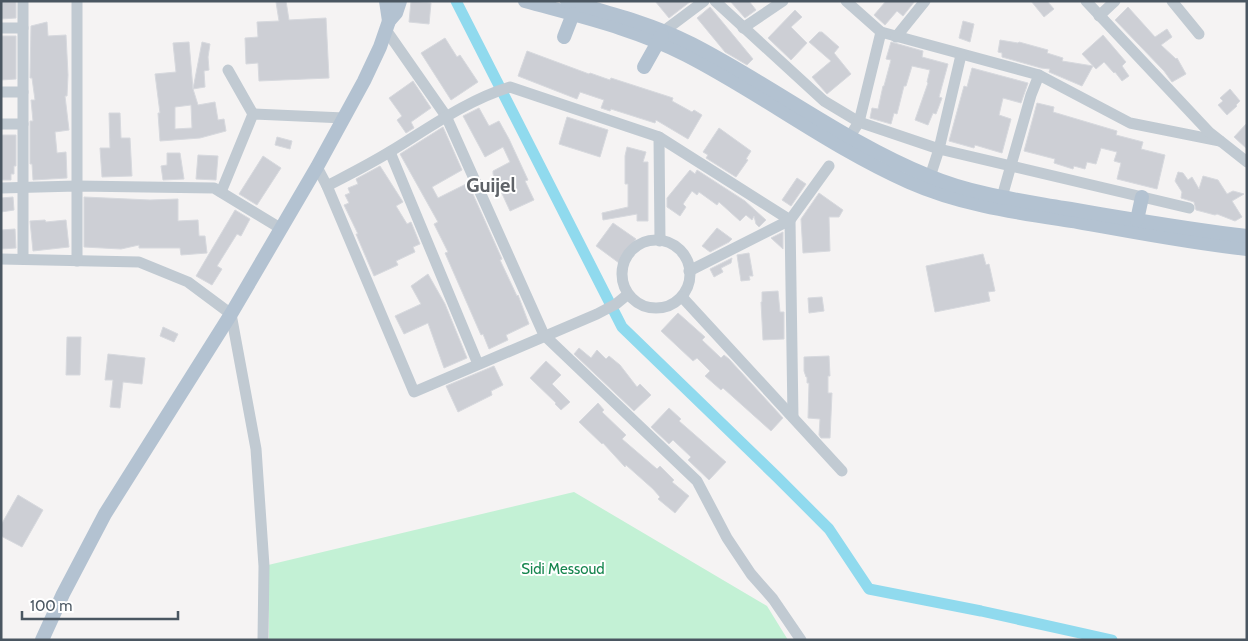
<svg xmlns="http://www.w3.org/2000/svg" width="1248" height="641" font-family="Cabin,sans-serif">
	<style>
		.green { fill: #c3f1d5 }
		.lines { fill: none; stroke-linecap: round; stroke-linejoin: round }
		.canal { stroke: #90daee; stroke-width: 11 }
		.building { fill: #cdcfd5; stroke: #d7d9de; fill-rule: evenodd }
		.minor { stroke: #c1cad2; stroke-width: 11 }
		.major { stroke: #b3c2d1; stroke-width: 14 }
		.labels { text-anchor: middle; dominant-baseline: central; stroke-width: 4; stroke-linejoin: round; paint-order: stroke }
		.park-label { font-size: 15px; fill: #17864f; stroke: #fff }
		.district-label { font-size: 20px; font-weight: bold; fill: #5f6368; stroke: #fff }
	</style>
	<rect width="100%" height="100%" fill="#f5f3f3"/>
	<polygon class="green" points="574,492 767,606 788,640 269,640 269,614 264,566"/>
	<g class="lines">
		<polyline class="canal" points="456,1 622,327 777,477 829,529 869,589 981,611 1112,640"/>
	</g>
	<g class="building">
		<polygon points="1,1 16,1 16,18 1,19"/>
		<polygon points="286,1 289,20 326,18 329,78 259,81 258,63 246,64 245,38 258,37 257,22 279,21 276,2"/>
		<polygon points="411,1 431,3 429,24 409,22"/>
		<polygon points="655,1 691,1 669,18"/>
		<polygon points="730,1 749,1 756,10 745,18"/>
		<polygon points="886,1 915,1 903,16 897,11 885,25 874,15"/>
		<polygon points="1031,1 1047,1 1054,9 1044,17"/>
		<polygon points="710,7 753,59 747,65 725,52 697,18"/>
		<polygon points="1128,7 1155,37 1167,29 1172,37 1161,45 1176,59 1177,58 1186,74 1172,82 1164,71 1115,20"/>
		<polygon points="795,10 802,17 791,27 807,43 791,60 768,38"/>
		<polygon points="963,21 974,24 970,42 959,38"/>
		<polygon points="47,22 48,36 66,35 68,75 67,96 65,96 69,130 55,132 57,153 66,152 67,178 33,180 32,164 30,164 30,121 33,121 31,100 35,100 32,78 30,78 31,26"/>
		<polygon points="819,32 822,32 839,47 834,53 851,74 827,94 812,77 831,61 809,42"/>
		<polygon points="1103,35 1126,62 1122,66 1129,76 1122,81 1115,72 1114,73 1104,62 1096,69 1082,54"/>
		<polygon points="1,36 16,36 16,79 1,80"/>
		<polygon points="445,38 457,57 460,55 478,82 451,100 421,53"/>
		<polygon points="1000,40 1018,43 1019,42 1048,50 1047,53 1063,58 1062,61 1093,66 1082,86 1049,72 1050,69 1041,68 1002,57 1002,53 998,52"/>
		<path d="M189,42L193,89L198,105L215,102L218,120L224,119L226,131L200,138L160,141L158,113H160L155,74L176,72L173,43ZM191,105L192,128L175,129V107Z"/>
		<polygon points="202,42 210,44 208,57 209,70 204,71 205,87 193,89"/>
		<polygon points="891,42 923,51 922,57 948,64 939,97 942,98 936,114 933,113 928,125 915,120 928,83 927,82 930,70 912,66 906,86 904,86 897,114 894,113 891,124 870,118 872,108 878,109 883,86 884,86 891,60 886,59"/>
		<polygon points="527,51 589,74 590,73 610,80 611,78 673,98 672,101 692,112 694,110 702,115 688,139 656,120 655,123 611,109 610,111 601,108 604,100 580,92 577,99 518,76"/>
		<polygon points="972,68 1028,83 1021,103 1003,98 999,115 1011,119 1002,153 975,145 974,148 949,141 964,86 967,87"/>
		<polygon points="413,81 431,108 411,122 414,128 406,133 397,120 402,116 389,98"/>
		<polygon points="1230,89 1240,101 1236,105 1237,106 1227,115 1218,105 1223,101 1220,98"/>
		<polygon points="1037,103 1054,107 1053,112 1117,131 1116,135 1143,142 1141,149 1165,155 1157,189 1117,179 1121,163 1114,161 1117,152 1101,148 1096,164 1087,162 1085,169 1074,166 1073,169 1054,163 1055,159 1024,151"/>
		<polygon points="479,108 489,126 499,121 509,139 528,180 525,181 534,200 510,211 493,174 493,171 510,162 503,147 485,157 463,116"/>
		<polygon points="109,113 120,113 121,138 130,138 132,176 102,177 100,148 110,148"/>
		<polygon points="567,117 608,130 600,157 559,144"/>
		<polygon points="1247,123 1247,149 1234,137"/>
		<polygon points="443,127 462,170 432,187 438,198 468,183 502,259 500,260 517,296 518,295 529,324 506,335 508,340 489,349 483,334 481,335 445,253 448,252 434,224 438,222 400,154"/>
		<polygon points="719,128 751,151 746,159 748,160 736,177 706,158 708,155 703,152"/>
		<polygon points="1,135 16,135 16,166 14,166 14,174 11,174 11,180 1,180"/>
		<polygon points="277,137 292,141 290,149 275,145"/>
		<polygon points="627,147 646,152 643,162 648,162 648,221 637,221 637,214 603,220 602,213 628,207 628,184 625,184 625,156"/>
		<polygon points="167,153 180,153 184,179 163,180 161,166 167,165"/>
		<polygon points="198,155 218,156 216,180 196,179"/>
		<polygon points="263,156 281,168 257,205 239,194"/>
		<polygon points="380,166 403,202 396,206 407,224 411,222 420,244 413,247 415,252 396,261 398,265 374,276 356,234 358,234 344,205 349,203 345,195 350,193 348,188 358,184 356,179"/>
		<polygon points="690,170 695,174 697,170 745,201 766,220 759,227 756,224 754,216 752,220 746,215 740,221 719,202 717,205 699,192 697,195 692,191 683,204 686,207 680,216 667,207 667,198"/>
		<polygon points="1178,172 1183,173 1188,180 1192,177 1199,189 1203,176 1218,180 1227,194 1233,191 1244,194 1232,201 1242,217 1235,221 1217,214 1215,215 1196,210 1194,202 1181,198 1182,192 1175,181"/>
		<polygon points="797,178 806,184 791,206 782,200"/>
		<polygon points="819,193 843,210 839,217 829,217 830,251 803,253 801,219"/>
		<polygon points="13,197 14,210 1,212 1,198"/>
		<polygon points="84,197 150,200 178,199 178,221 198,220 199,236 205,236 207,253 181,255 180,248 139,248 139,245 121,249 84,247"/>
		<polygon points="235,210 250,219 241,236 237,234 217,266 222,269 212,285 196,276"/>
		<polygon points="45,220 46,222 66,220 69,247 33,251 30,221"/>
		<polygon points="613,223 636,239 619,263 596,246"/>
		<polygon points="717,228 732,239 729,242 710,252 702,246"/>
		<polygon points="15,229 16,248 1,249 1,230"/>
		<polygon points="783,232 783,249 771,238"/>
		<polygon points="749,253 753,276 749,276 750,280 741,281 737,255"/>
		<polygon points="983,254 986,265 989,264 995,291 988,292 990,301 935,312 926,266"/>
		<polygon points="732,258 731,263 721,268 723,272 714,277 710,269"/>
		<polygon points="428,274 445,304 467,358 444,368 428,323 404,334 395,316 421,304 411,286"/>
		<polygon points="778,291 780,312 784,312 784,339 763,340 761,302 762,302 762,292"/>
		<polygon points="822,297 824,311 809,313 808,298"/>
		<polygon points="678,313 705,337 702,340 721,358 724,355 729,359 783,418 771,431 723,388 721,390 705,376 710,371 697,358 693,361 661,331"/>
		<polygon points="163,327 178,334 174,342 160,336"/>
		<polygon points="67,337 81,337 80,375 66,375"/>
		<polygon points="579,348 591,358 597,350 606,359 609,356 620,365 637,387 640,384 651,395 634,411 574,354"/>
		<polygon points="108,354 145,358 142,384 123,382 120,408 110,407 113,380 105,380"/>
		<polygon points="829,356 830,376 828,376 828,393 832,393 830,438 821,438 819,435 820,419 808,418 809,383 807,383 807,377 806,377 804,371 804,357"/>
		<polygon points="546,361 561,375 552,384 570,402 561,410 555,404 556,403 530,378"/>
		<polygon points="494,366 503,385 491,391 492,395 458,412 446,386"/>
		<polygon points="598,403 604,410 602,412 626,435 622,439 657,469 660,466 674,480 672,482 689,496 675,513 658,499 660,497 653,489 626,465 625,467 603,443 602,444 579,422"/>
		<polygon points="669,408 681,419 679,421 726,462 709,480 688,460 691,457 673,440 669,444 651,427"/>
		<polygon points="18,495 43,510 22,547 1,536 1,525"/>
	</g>
	<g class="lines">
		<g class="minor">
			<polyline points="715,1 824,101 859,122 939,149 1189,208"/>
			<polyline points="846,1 881,32 1039,75 1130,123 1220,141"/>
			<polyline points="1086,1 1209,132 1247,162"/>
			<polyline points="1172,1 1199,34"/>
			<polyline points="1099,16 1115,1"/>
			<polyline points="1,28 23,28"/>
			<polyline points="743,28 783,1"/>
			<polyline points="386,30 446,116 544,335 697,481 727,538 751,574 773,599 801,640"/>
			<polyline points="664,31 704,1"/>
			<polyline points="896,37 925,1"/>
			<polyline points="228,70 253,114"/>
			<polyline points="1,92 23,92"/>
			<polyline points="1,124 23,124"/>
			<polyline points="850,136 859,122 881,32"/>
			<polyline points="659,137 660,241"/>
			<polyline points="390,152 478,364"/>
			<polyline points="317,167 327,186 414,392 597,314 616,304 627,295"/>
			<polyline points="928,183 939,149 961,55"/>
			<path d="M327,186C348,175 370,164 391,151C429,128 467,100 510,87L659,137L790,220L793,417"/>
			<polyline points="1,188 77,186 214,188 280,228"/>
			<polyline points="221,192 253,114 344,118"/>
			<polyline points="1002,197 1031,95 1039,75"/>
			<circle cx="656" cy="274" r="34"/>
			<polyline points="1,259 139,262 188,282 231,314 256,449 264,566 263,640"/>
			<polyline points="23,259 23,1"/>
			<polyline points="77,261 77,1"/>
			<polyline points="689,271 790,220 829,166"/>
			<polyline points="682,297 842,471"/>
		</g>
		<g class="major">
			<polyline points="386,1 389,21"/>
			<path d="M525,1C579,16 636,29 686,55C762,94 830,147 909,182C963,206 1021,213 1078,222C1134,232 1190,243 1247,249"/>
			<path d="M567,1C610,13 652,24 692,44C772,85 845,142 929,176C972,194 1019,200 1064,208C1125,218 1186,229 1247,236"/>
			<polyline points="564,37 573,14"/>
			<polyline points="644,67 662,35"/>
			<polyline points="1137,220 1142,197"/>
			<polyline points="42,640 63,594 105,514 231,314 317,167 364,81 380,47 389,21 396,13 400,1"/>
		</g>
	</g>
	<g class="labels">
		<g class="park-label">
			<text x="563" y="569">Sidi Messoud</text>
		</g>
		<g class="district-label">
			<text x="491" y="185">Guijel</text>
		</g>
	</g>
	<rect width="1248" height="641" fill="none" stroke="#4a5661" stroke-width="5"/>
	<path d="M22 611v8h156v-8" fill="none" stroke="#4a5661" stroke-width="2.5"/>
	<text x="30" y="611" font-size="15" fill="#4a5661" stroke="#ffffff" stroke-width="4" paint-order="stroke">100 m</text>
</svg>
